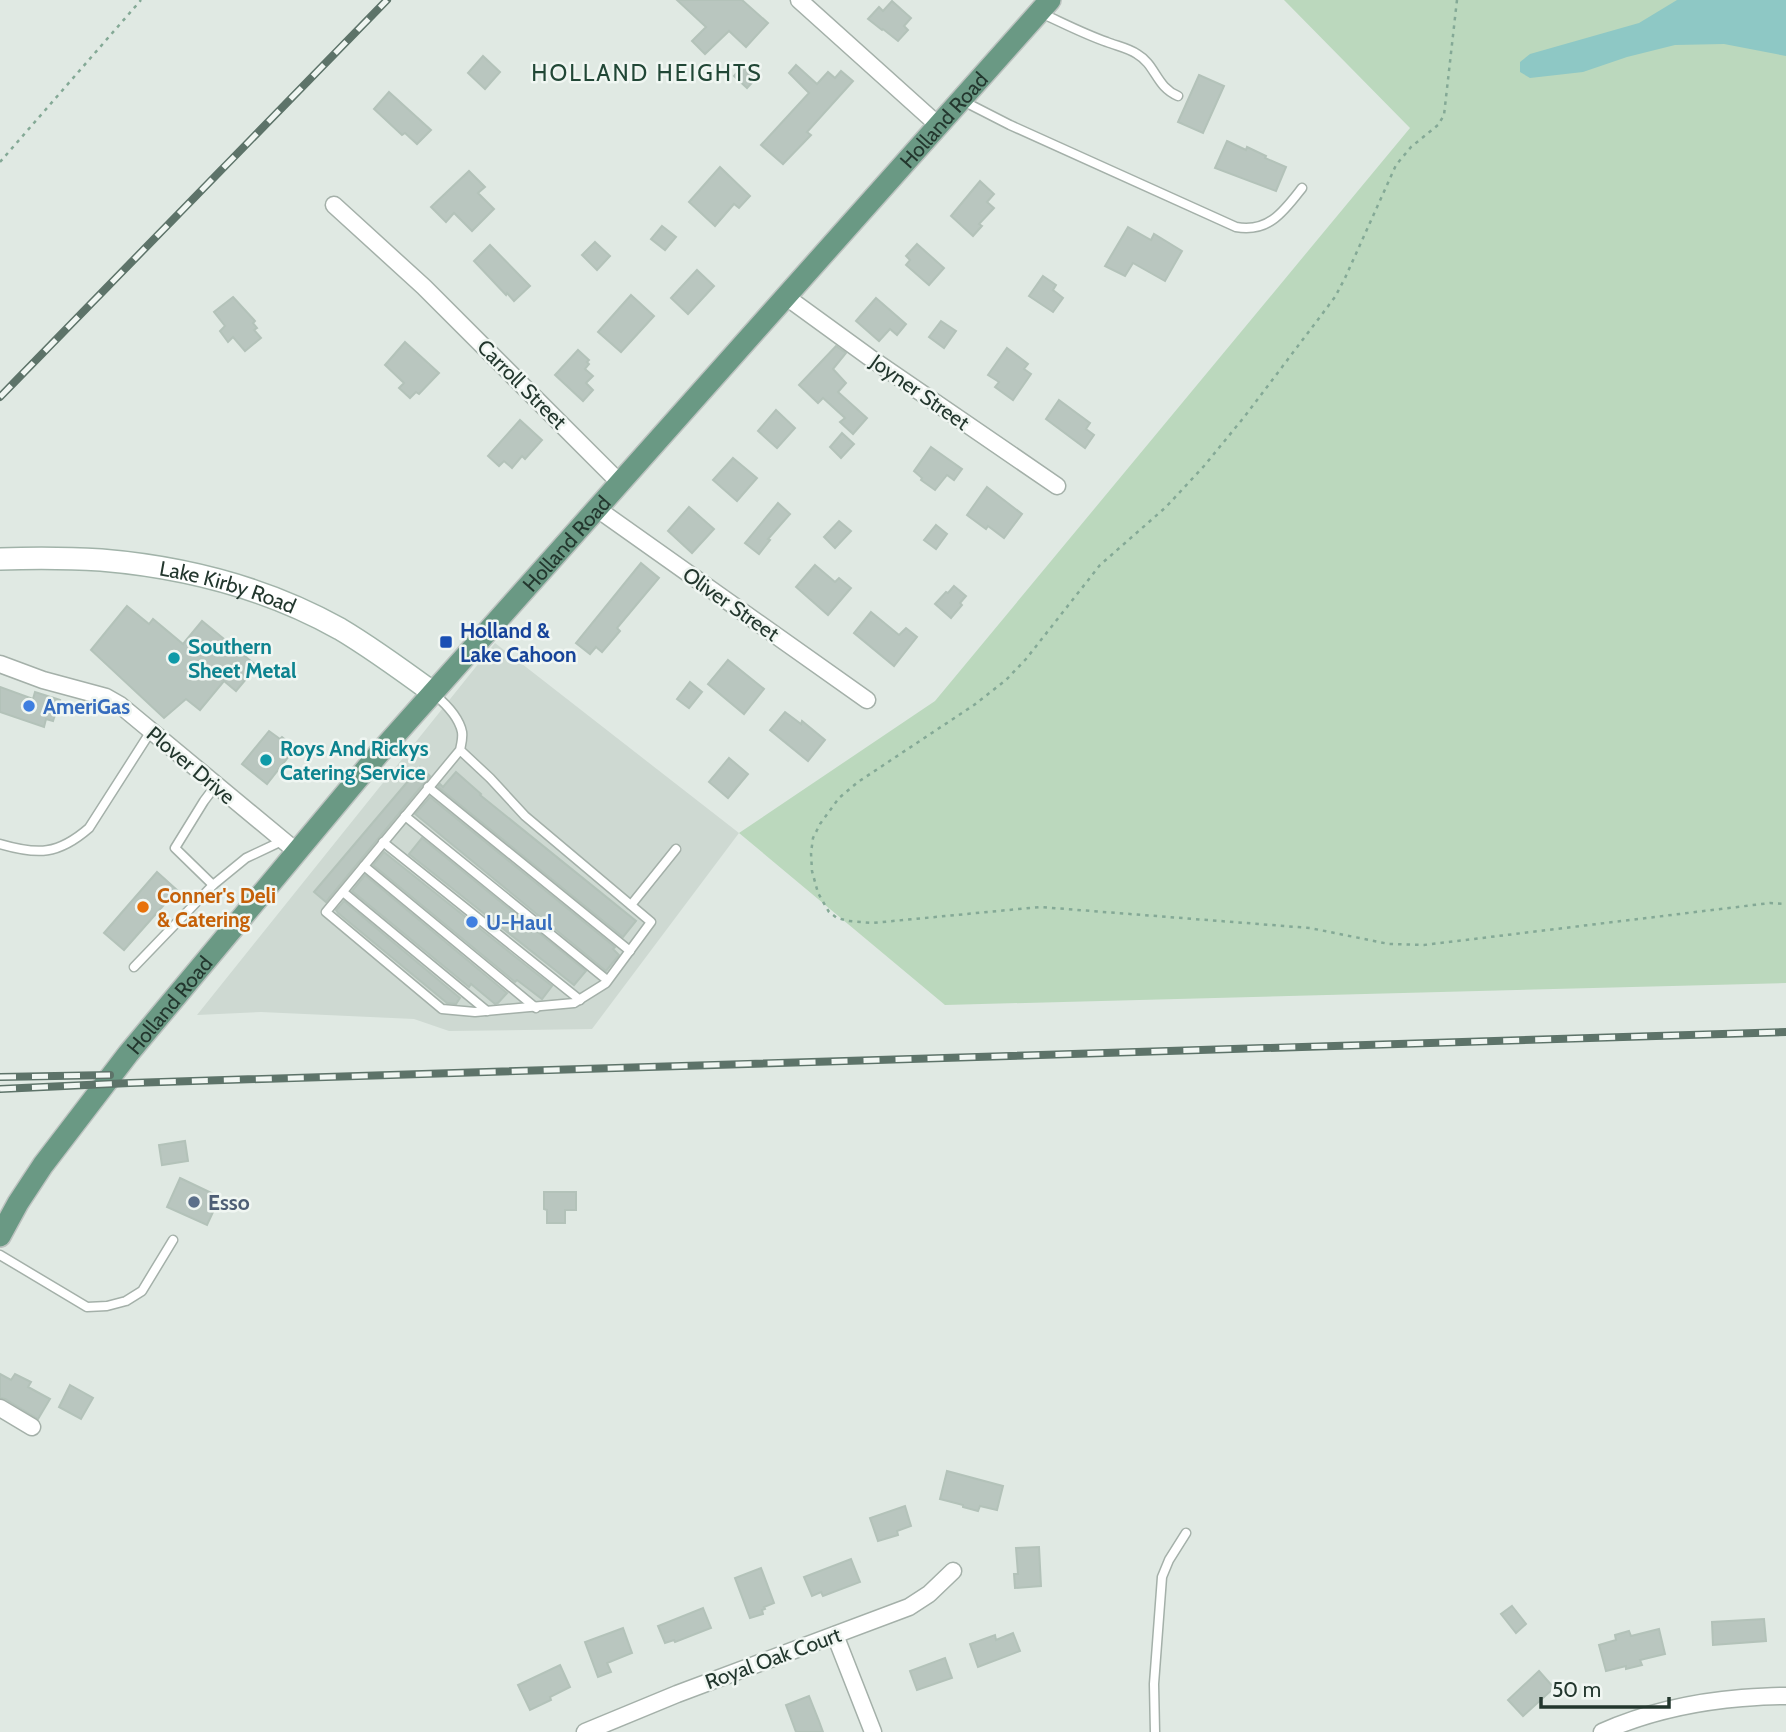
<svg xmlns="http://www.w3.org/2000/svg" width="1786" height="1732" font-family="Cabin,sans-serif">
	<style>
		.built { fill: #ced9d2 }
		.green { fill: #bbd8bd }
		.water { fill: #8ec8c5 }
		.building { fill: #b9c6bf; stroke: #b3c2b9; stroke-width: 2 }
		.lines { fill: none; stroke-linecap: round; stroke-linejoin: round }
		.lane-casing { stroke: #a4b0a9; stroke-width: 11 }
		.street-casing { stroke: #a4b0a9; stroke-width: 19 }
		.secondary-casing { stroke: #a1b3a9; stroke-width: 24 }
		.primary-casing { stroke: #bdc3c0; stroke-width: 24 }
		.path { stroke: #84a996; stroke-width: 2.5; stroke-dasharray: 3.5 5; stroke-linecap: butt }
		.lane { stroke: #fff; stroke-width: 8 }
		.street { stroke: #fff; stroke-width: 16 }
		.secondary { stroke: #fff; stroke-width: 21 }
		.primary { stroke: #6a9984; stroke-width: 21 }
		.rail-casing { stroke: #5d7369; stroke-width: 8 }
		.rail { stroke: #f0f6f2; stroke-width: 5; stroke-dasharray: 16; stroke-linecap: butt }
		.transit-dot { fill: #1a4fb4; stroke: #f0f6f2; stroke-width: 2.5 }
		.culture-dot { fill: #0f9aa8; stroke: #f0f6f2; stroke-width: 2.5 }
		.shop-dot { fill: #3f7fe0; stroke: #f0f6f2; stroke-width: 2.5 }
		.food-dot { fill: #e8710a; stroke: #f0f6f2; stroke-width: 2.5 }
		.service-dot { fill: #5c6f8a; stroke: #f0f6f2; stroke-width: 2.5 }
		.labels { text-anchor: middle; dominant-baseline: central; stroke-width: 5; stroke-linejoin: round; paint-order: stroke }
		.street-label { font-size: 21px; fill: #23372e; stroke: #f0f6f2 }
		.transit-label { font-size: 21px; font-weight: bold; fill: #164399; stroke: #f0f6f2; text-anchor: start }
		.culture-label { font-size: 21px; font-weight: bold; fill: #0d838f; stroke: #f0f6f2; text-anchor: start }
		.shop-label { font-size: 21px; font-weight: bold; fill: #366cbe; stroke: #f0f6f2; text-anchor: start }
		.food-label { font-size: 21px; font-weight: bold; fill: #c56008; stroke: #f0f6f2; text-anchor: start }
		.service-label { font-size: 21px; font-weight: bold; fill: #4e5e75; stroke: #f0f6f2; text-anchor: start }
		.neighbourhood-label { font-size: 23px; letter-spacing: 2px; fill: #214736; stroke: #f0f6f2 }
	</style>
	<rect width="100%" height="100%" fill="#e0e9e3"/>
	<polygon class="built" points="495,643 739,833 592,1029 449,1031 414,1019 261,1012 197,1015"/>
	<polygon class="green" points="1284,0 1786,0 1786,983 945,1005 739,833 935,701 1410,128"/>
	<polygon class="water" points="1677,0 1786,0 1786,56 1724,44 1675,45 1627,57 1583,72 1530,78 1520,72 1520,62 1530,54 1639,23"/>
	<g class="building">
		<polygon points="677,0 742,0 768,23 746,47 729,31 705,54 692,41 706,27"/>
		<polygon points="892,1 911,18 904,26 908,30 898,41 883,29 882,30 868,19 879,7 883,11"/>
		<polygon points="483,56 500,72 485,89 468,73"/>
		<polygon points="745,64 758,76 747,88 734,76"/>
		<polygon points="796,65 817,84 828,72 835,78 841,71 853,81 807,132 811,135 783,164 761,145 809,93 789,73"/>
		<polygon points="1199,75 1224,86 1203,133 1178,122"/>
		<polygon points="389,92 431,130 417,144 405,133 402,135 374,109"/>
		<polygon points="1227,141 1246,150 1247,147 1266,156 1265,158 1286,167 1276,191 1215,168"/>
		<polygon points="720,167 750,196 739,208 734,204 715,226 689,202"/>
		<polygon points="469,171 485,187 478,193 494,209 472,231 454,213 446,222 431,207"/>
		<polygon points="980,181 994,194 987,202 994,208 979,224 982,226 973,236 951,216"/>
		<polygon points="662,226 676,237 665,250 651,239"/>
		<polygon points="1128,227 1151,240 1154,234 1182,251 1165,281 1133,263 1125,276 1105,266"/>
		<polygon points="595,242 610,256 597,270 582,255"/>
		<polygon points="917,244 944,268 929,285 906,265 910,260 906,256"/>
		<polygon points="490,245 530,286 514,301 507,293 506,295 474,261"/>
		<polygon points="697,270 714,286 688,314 671,298"/>
		<polygon points="1043,276 1056,285 1053,290 1063,298 1053,312 1029,296"/>
		<polygon points="631,295 654,316 621,352 598,332"/>
		<polygon points="233,297 255,321 253,323 257,328 254,330 261,338 245,351 233,337 228,342 220,331 225,326 214,312"/>
		<polygon points="876,298 906,324 897,335 890,329 879,341 856,321"/>
		<polygon points="941,321 956,331 944,348 929,337"/>
		<polygon points="405,342 439,373 419,394 416,392 410,398 399,388 404,383 385,365"/>
		<polygon points="836,346 846,353 833,369 846,383 838,392 867,418 853,434 840,422 845,418 823,398 818,403 799,385"/>
		<polygon points="1007,348 1028,364 1024,369 1031,374 1013,400 995,387 999,382 988,375"/>
		<polygon points="578,350 589,360 587,362 589,364 585,369 593,376 586,383 593,390 583,401 555,375"/>
		<polygon points="1059,400 1090,423 1086,429 1094,435 1085,448 1046,419"/>
		<polygon points="776,410 795,428 777,448 758,431"/>
		<polygon points="520,420 542,440 525,459 522,456 512,468 504,461 499,466 488,456"/>
		<polygon points="842,433 854,444 841,458 830,447"/>
		<polygon points="931,447 962,469 954,480 947,475 935,490 921,480 922,478 914,471"/>
		<polygon points="733,458 757,478 737,501 713,480"/>
		<polygon points="987,487 1022,514 1004,538 988,526 986,529 967,515"/>
		<polygon points="778,503 790,514 768,539 770,540 759,554 745,543"/>
		<polygon points="689,507 714,529 692,553 668,531"/>
		<polygon points="839,521 851,531 835,548 824,537"/>
		<polygon points="936,525 947,534 936,549 924,540"/>
		<polygon points="641,563 659,578 617,628 620,631 602,652 596,647 590,654 576,643"/>
		<polygon points="815,565 835,582 839,578 851,588 828,615 796,587"/>
		<polygon points="954,586 966,596 960,603 962,605 951,618 935,604 946,592 948,593"/>
		<polygon points="127,606 149,624 153,619 183,644 202,621 257,666 236,691 224,681 200,710 186,699 164,718 91,650"/>
		<polygon points="871,612 899,635 906,628 917,637 894,666 854,633"/>
		<polygon points="728,660 764,689 744,714 708,684"/>
		<polygon points="690,682 702,692 689,708 677,699"/>
		<polygon points="0,687 33,699 35,692 60,700 53,721 46,719 44,727 0,712"/>
		<polygon points="785,712 801,724 802,721 825,740 808,761 770,730"/>
		<polygon points="269,731 280,739 282,737 293,746 290,749 293,751 267,784 242,764"/>
		<polygon points="729,758 748,774 728,798 709,782"/>
		<polygon points="420,767 430,776 326,902 314,892"/>
		<polygon points="456,772 481,794 480,795 636,921 623,937 438,787 440,784 443,787"/>
		<polygon points="430,797 615,947 613,949 619,955 606,971 415,814"/>
		<polygon points="422,838 586,971 574,985 409,854"/>
		<polygon points="384,852 552,986 542,999 517,980 515,982 373,865"/>
		<polygon points="157,872 177,890 124,950 104,933"/>
		<polygon points="365,875 507,993 498,1003 495,1004 471,984 469,987 352,891"/>
		<polygon points="344,901 460,998 456,1004 447,1003 338,913 336,910"/>
		<polygon points="185,1141 188,1161 162,1165 159,1145"/>
		<polygon points="180,1178 220,1197 207,1225 167,1207"/>
		<polygon points="544,1192 576,1192 576,1210 565,1210 565,1223 547,1223 547,1210 544,1209"/>
		<polygon points="0,1374 11,1380 15,1374 31,1382 28,1387 50,1399 38,1419 5,1399 0,1398"/>
		<polygon points="70,1385 93,1398 81,1419 59,1407"/>
		<polygon points="947,1471 1003,1486 997,1510 980,1506 978,1511 963,1507 963,1505 940,1499"/>
		<polygon points="905,1506 911,1526 897,1531 898,1535 878,1541 870,1518"/>
		<polygon points="1039,1547 1041,1586 1015,1588 1014,1574 1018,1574 1016,1548"/>
		<polygon points="851,1559 860,1582 823,1596 821,1592 812,1596 804,1577"/>
		<polygon points="761,1568 774,1603 764,1607 765,1609 762,1610 763,1614 750,1618 735,1578"/>
		<polygon points="1512,1606 1526,1624 1516,1633 1501,1614"/>
		<polygon points="703,1608 711,1628 675,1642 674,1640 665,1643 658,1626"/>
		<polygon points="1764,1619 1766,1641 1713,1645 1712,1622"/>
		<polygon points="623,1628 632,1653 607,1663 611,1672 598,1677 585,1642"/>
		<polygon points="1659,1629 1665,1654 1640,1660 1642,1665 1626,1669 1626,1666 1606,1671 1599,1645 1616,1640 1615,1635 1629,1631 1631,1636"/>
		<polygon points="1013,1633 1020,1651 978,1667 970,1644 995,1635 996,1640"/>
		<polygon points="945,1658 952,1678 917,1690 910,1671"/>
		<polygon points="560,1665 570,1687 550,1697 551,1700 530,1710 518,1685"/>
		<polygon points="1539,1671 1554,1688 1523,1716 1508,1700"/>
		<polygon points="809,1696 819,1721 823,1732 796,1732 786,1705"/>
	</g>
	<g class="lines">
		<defs>
			<g id="lane">
				<path d="M1041,13C1063,23 1084,34 1107,42C1117,46 1128,48 1137,54C1156,65 1156,87 1178,96"/>
				<path d="M963,101L1010,125L1236,227C1269,233 1284,211 1302,188"/>
				<path d="M434,694C446,704 459,717 462,732C463,738 461,745 460,750L326,912L442,1009L475,1012L574,1003L606,983L651,922L525,816L490,778L460,750"/>
				<polyline points="428,787 630,951"/>
				<polyline points="405,816 607,980"/>
				<polyline points="383,842 580,1000"/>
				<path d="M0,844C38,855 58,855 89,828L151,731"/>
				<polyline points="364,866 536,1008"/>
				<polyline points="213,885 175,848 204,801 216,785"/>
				<polyline points="343,892 487,1011"/>
				<polyline points="631,905 676,849"/>
				<polyline points="134,967 213,885 246,858 282,841"/>
				<polyline points="0,1255 87,1307 107,1306 126,1301 142,1291 173,1240"/>
				<polyline points="1155,1732 1154,1684 1162,1577 1169,1560 1186,1533"/>
			</g>
			<g id="street">
				<polyline points="799,0 938,125"/>
				<polyline points="334,205 424,287 619,482"/>
				<polyline points="785,296 869,357 1057,486"/>
				<polyline points="596,508 867,700"/>
				<polyline points="0,664 43,680 106,697 120,705 296,851"/>
				<polyline points="0,1408 32,1427"/>
				<polyline points="835,1635 873,1732"/>
				<polyline points="585,1732 677,1694 909,1607 929,1594 953,1571"/>
				<path d="M1602,1732C1647,1712 1693,1702 1742,1698C1756,1697 1771,1696 1786,1696"/>
			</g>
			<g id="secondary">
				<path id="s1" d="M0,559C34,558 67,558 101,560C184,567 267,588 340,629C372,648 402,670 432,692"/>
			</g>
			<g id="primary">
				<path id="s2" d="M0,1236L18,1203L43,1165L128,1054L381,751L1050,0"/>
			</g>
		</defs>
		<use href="#lane" class="lane-casing"/>
		<use href="#street" class="street-casing"/>
		<use href="#secondary" class="secondary-casing"/>
		<use href="#primary" class="primary-casing"/>
		<g class="path">
			<polyline points="1457,0 1444,115 1438,125 1411,147 1396,165 1345,278 1335,297 1245,416 1204,466 1166,507 1100,565 1026,659 1006,680 974,705 858,782 839,798 820,824 813,838 811,853 812,871 818,893 829,912 837,918 849,921 872,923 1040,907 1310,928 1389,944 1424,945 1770,903 1786,904"/>
			<polyline points="0,162 141,0"/>
		</g>
		<use href="#lane" class="lane"/>
		<use href="#street" class="street"/>
		<use href="#secondary" class="secondary"/>
		<use href="#primary" class="primary"/>
		<defs>
			<g id="rail">
				<polyline points="0,397 387,0"/>
				<polyline points="0,1077 110,1075"/>
				<polyline points="0,1089 130,1083 1786,1032"/>
			</g>
		</defs>
		<use href="#rail" class="rail-casing"/>
		<use href="#rail" class="rail"/>
	</g>
	<rect class="transit-dot" x="439" y="635" width="14" height="14" rx="3.5"/>
	<g class="culture-dot">
		<circle cx="174" cy="658" r="7"/>
		<circle cx="266" cy="760" r="7"/>
	</g>
	<g class="shop-dot">
		<circle cx="29" cy="706" r="7"/>
		<circle cx="472" cy="922" r="7"/>
	</g>
	<circle class="food-dot" cx="143" cy="907" r="7"/>
	<circle class="service-dot" cx="194" cy="1202" r="7"/>
	<g class="labels">
		<g class="street-label">
			<text stroke="none"><textPath href="#s2" startOffset="1463">Holland Road</textPath></text>
			<text transform="translate(522 384) rotate(45)">Carroll Street</text>
			<text transform="translate(920 392) rotate(35)">Joyner Street</text>
			<text stroke="none"><textPath href="#s2" startOffset="896">Holland Road</textPath></text>
			<text stroke="none"><textPath href="#s1" startOffset="231">Lake Kirby Road</textPath></text>
			<text transform="translate(731 604) rotate(35)">Oliver Street</text>
			<text transform="translate(191 765) rotate(40)">Plover Drive</text>
			<text stroke="none"><textPath href="#s2" startOffset="287">Holland Road</textPath></text>
			<text transform="translate(773 1658) rotate(-20)">Royal Oak Court</text>
		</g>
		<g class="transit-label">
			<text x="460" y="630">Holland &amp;<tspan x="460" dy="24">Lake Cahoon</tspan></text>
		</g>
		<g class="culture-label">
			<text x="188" y="646">Southern<tspan x="188" dy="24">Sheet Metal</tspan></text>
			<text x="280" y="748">Roys And Rickys<tspan x="280" dy="24">Catering Service</tspan></text>
		</g>
		<g class="shop-label">
			<text x="43" y="706">AmeriGas</text>
			<text x="486" y="922">U-Haul</text>
		</g>
		<g class="food-label">
			<text x="157" y="895">Conner's Deli<tspan x="157" dy="24">&amp; Catering</tspan></text>
		</g>
		<g class="service-label">
			<text x="208" y="1202">Esso</text>
		</g>
		<g class="neighbourhood-label">
			<text x="647" y="73">HOLLAND HEIGHTS</text>
		</g>
	</g>
	<path d="M1541 1697v10h128v-10" fill="none" stroke="#23372e" stroke-width="3.5"/>
	<text x="1552" y="1697" font-size="21" fill="#23372e" stroke="#f0f6f2" stroke-width="5" paint-order="stroke">50 m</text>
</svg>
